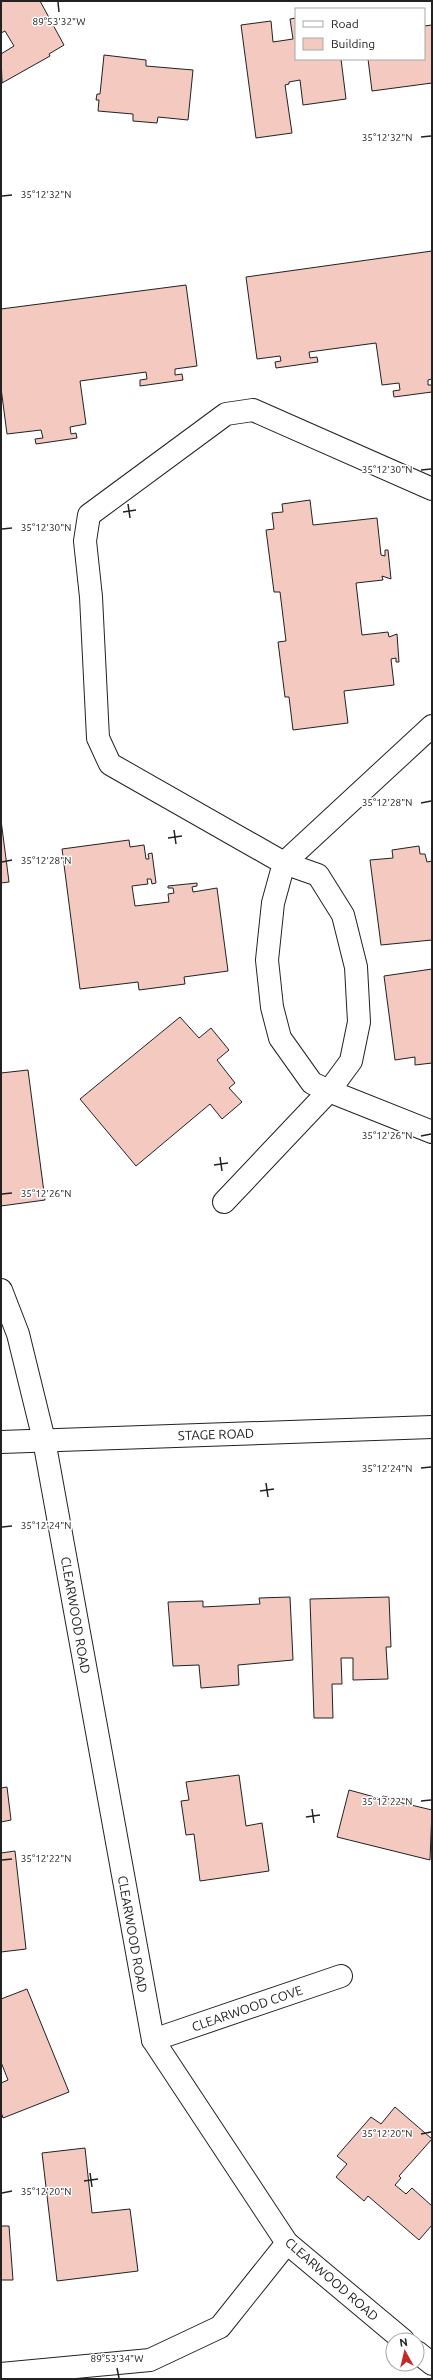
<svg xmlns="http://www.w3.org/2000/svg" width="433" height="2380" font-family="Ubuntu,sans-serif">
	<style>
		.building { fill: #f3c9c0; stroke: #222 }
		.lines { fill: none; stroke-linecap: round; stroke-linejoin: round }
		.minor-casing { stroke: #222; stroke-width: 24 }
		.major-casing { stroke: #222; stroke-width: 24 }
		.minor { stroke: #fff; stroke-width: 22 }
		.major { stroke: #fff; stroke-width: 22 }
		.ticks { fill: none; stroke: #222; stroke-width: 1.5 }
		.labels { text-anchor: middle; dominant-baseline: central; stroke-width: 3; stroke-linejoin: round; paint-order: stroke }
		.street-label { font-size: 13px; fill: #222; stroke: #fff }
		.ticks-label { font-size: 10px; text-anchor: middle; fill: #222; stroke: #fff; stroke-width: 3; stroke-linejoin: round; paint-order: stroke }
	</style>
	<rect width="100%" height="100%" fill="#fff"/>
	<g class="building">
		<polygon points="1,1 40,1 64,45 49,54 50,56 2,83 1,54 14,46 5,31 1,33"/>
		<polygon points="296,18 296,59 341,59 346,99 303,105 300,80 289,82 289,84 285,85 292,133 256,138 241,25 271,21 273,42 293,39 290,19"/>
		<polygon points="432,25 432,83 372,91 368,59 424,59 424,26"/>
		<polygon points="104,55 146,60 146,66 193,70 188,120 158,117 157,123 133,121 133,114 98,111 99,100 96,100 97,94 100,94"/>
		<polygon points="432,251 432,379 428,380 428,385 432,385 432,392 394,397 393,391 400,390 399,383 382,385 376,343 309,352 310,358 317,357 318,362 276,368 275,362 281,361 280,356 257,359 246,277"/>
		<polygon points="186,285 197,366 175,369 175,375 182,374 183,380 140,386 140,380 147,379 146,372 80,381 86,424 70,427 71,434 76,433 77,438 36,444 35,439 43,438 41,430 7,434 1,388 1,309"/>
		<polygon points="310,500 313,525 377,518 381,555 385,556 385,550 388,550 391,579 382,576 383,580 356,583 362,635 388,632 389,637 397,634 399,662 396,662 396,658 391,659 394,685 344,691 348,723 293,730 289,697 285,697 278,642 286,641 280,592 274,592 266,530 274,529 272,513 283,512 282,504"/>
		<polygon points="1,820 9,882 1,883"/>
		<polygon points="129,840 130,847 144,845 146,859 149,859 148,854 152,853 156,883 152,884 151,879 147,879 148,884 132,886 135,906 169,902 168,894 174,893 173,888 168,888 168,886 197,883 197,886 192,887 193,892 217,888 228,971 184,977 185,984 139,990 138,982 80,989 62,849"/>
		<polygon points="419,846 420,854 425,854 427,862 432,861 432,940 381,945 370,860 393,858 392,850"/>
		<polygon points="432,969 432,1063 415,1065 415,1057 395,1060 384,976"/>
		<polygon points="180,1017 199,1038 211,1028 229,1050 217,1060 235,1083 229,1088 242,1102 222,1119 210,1104 136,1166 80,1099"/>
		<polygon points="28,1070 45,1200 1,1206 1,1073"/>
		<polygon points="290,1597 293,1660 238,1665 239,1685 201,1688 199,1665 173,1666 168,1602 203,1601 203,1607 260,1604 259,1598"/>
		<polygon points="389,1597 391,1647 386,1647 388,1679 353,1680 353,1658 341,1658 342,1684 332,1684 333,1718 314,1718 310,1599"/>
		<polygon points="239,1775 246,1826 262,1823 269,1871 200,1881 194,1834 186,1835 181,1801 189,1800 186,1782"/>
		<polygon points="7,1787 11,1820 1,1822 1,1788"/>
		<polygon points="349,1790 382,1799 383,1796 391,1798 390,1800 432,1810 430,1860 337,1837"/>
		<polygon points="15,1851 26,1949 1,1952 1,1853"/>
		<polygon points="27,1989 69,2092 3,2118 1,2112 1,2083 8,2080 1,2062 1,1999"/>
		<polygon points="395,2107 432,2139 399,2176 401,2178 395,2185 406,2194 412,2188 432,2206 432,2225 419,2240 368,2196 364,2201 336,2177 347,2164 337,2156 371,2117 381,2124"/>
		<polygon points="85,2148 92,2213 130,2209 138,2271 57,2281 42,2153"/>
		<polygon points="1,2226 9,2226 13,2280 1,2280"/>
	</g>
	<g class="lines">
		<defs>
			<g id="minor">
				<polyline points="432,489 253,410 226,414 89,515 85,541 91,597 98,738 110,764 284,863 318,875 343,915 356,967 359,1022 351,1061 329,1091 312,1083 280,1038 272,1007 267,960 273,903 284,863 432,726"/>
				<polyline points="224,1202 329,1091 432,1132"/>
				<polyline points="1,1290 18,1334 44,1440 153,2040 287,2243 403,2340"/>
				<polyline points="153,2040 341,1976"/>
				<polyline points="417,2352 432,2364"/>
				<polyline points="1,2374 150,2360 220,2327 287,2243"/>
			</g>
			<polyline id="major" points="1,1442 432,1427"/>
		</defs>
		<use href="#minor" class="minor-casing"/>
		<use href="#major" class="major-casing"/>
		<use href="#minor" class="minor"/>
		<use href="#major" class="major"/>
	</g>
	<path class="ticks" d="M58,2L59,12M421,137L431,136M2,196L12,195M421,470L431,469M128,504L130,518M123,512L136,510M2,529L12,528M421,803L431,801M174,830L176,844M168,838L182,836M2,862L12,860M421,1136L431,1134M220,1157L222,1171M214,1165L228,1163M2,1194L12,1193M421,1468L431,1467M266,1483L268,1497M260,1491L274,1489M2,1527L12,1526M421,1801L431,1800M312,1809L314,1823M306,1817L320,1815M2,1860L12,1859M421,2134L431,2132M90,2173L92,2187M84,2181L98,2179M2,2193L12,2191M117,2368L119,2378"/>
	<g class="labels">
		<g class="street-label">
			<text transform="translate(216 1434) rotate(-2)">STAGE ROAD</text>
			<text transform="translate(76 1615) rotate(80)">CLEARWOOD ROAD</text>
			<text transform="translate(133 1934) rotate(80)">CLEARWOOD ROAD</text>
			<text transform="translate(247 2008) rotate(-19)">CLEARWOOD COVE</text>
			<text transform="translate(332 2279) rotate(41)">CLEARWOOD ROAD</text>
		</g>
	</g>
	<g class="ticks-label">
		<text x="59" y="25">89°53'32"W</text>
		<text x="387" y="141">35°12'32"N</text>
		<text x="46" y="198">35°12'32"N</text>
		<text x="387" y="473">35°12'30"N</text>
		<text x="46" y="531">35°12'30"N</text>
		<text x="387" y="806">35°12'28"N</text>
		<text x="46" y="864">35°12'28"N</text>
		<text x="387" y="1139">35°12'26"N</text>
		<text x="46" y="1197">35°12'26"N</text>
		<text x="387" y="1472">35°12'24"N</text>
		<text x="46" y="1529">35°12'24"N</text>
		<text x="387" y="1805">35°12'22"N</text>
		<text x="46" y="1862">35°12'22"N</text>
		<text x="387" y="2137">35°12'20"N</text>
		<text x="46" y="2195">35°12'20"N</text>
		<text x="117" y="2362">89°53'34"W</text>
	</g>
	<rect width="433" height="2380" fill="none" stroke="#222222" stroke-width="4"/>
	<rect x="295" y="8" width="130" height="52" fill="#ffffff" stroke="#a7a7a7"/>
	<rect x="303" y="21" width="20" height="6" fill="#ffffff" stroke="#a7a7a7"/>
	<text x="331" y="28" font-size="12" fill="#222222">Road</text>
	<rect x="303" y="38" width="20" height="12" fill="#f3c9c0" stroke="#a7a7a7"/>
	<text x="331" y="48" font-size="12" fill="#222222">Building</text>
	<g transform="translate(405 2352) rotate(352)"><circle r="19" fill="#ffffff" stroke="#a7a7a7"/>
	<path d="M0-3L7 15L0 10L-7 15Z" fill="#c62828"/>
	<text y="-6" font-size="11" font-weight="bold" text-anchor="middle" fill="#222222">N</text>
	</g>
</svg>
